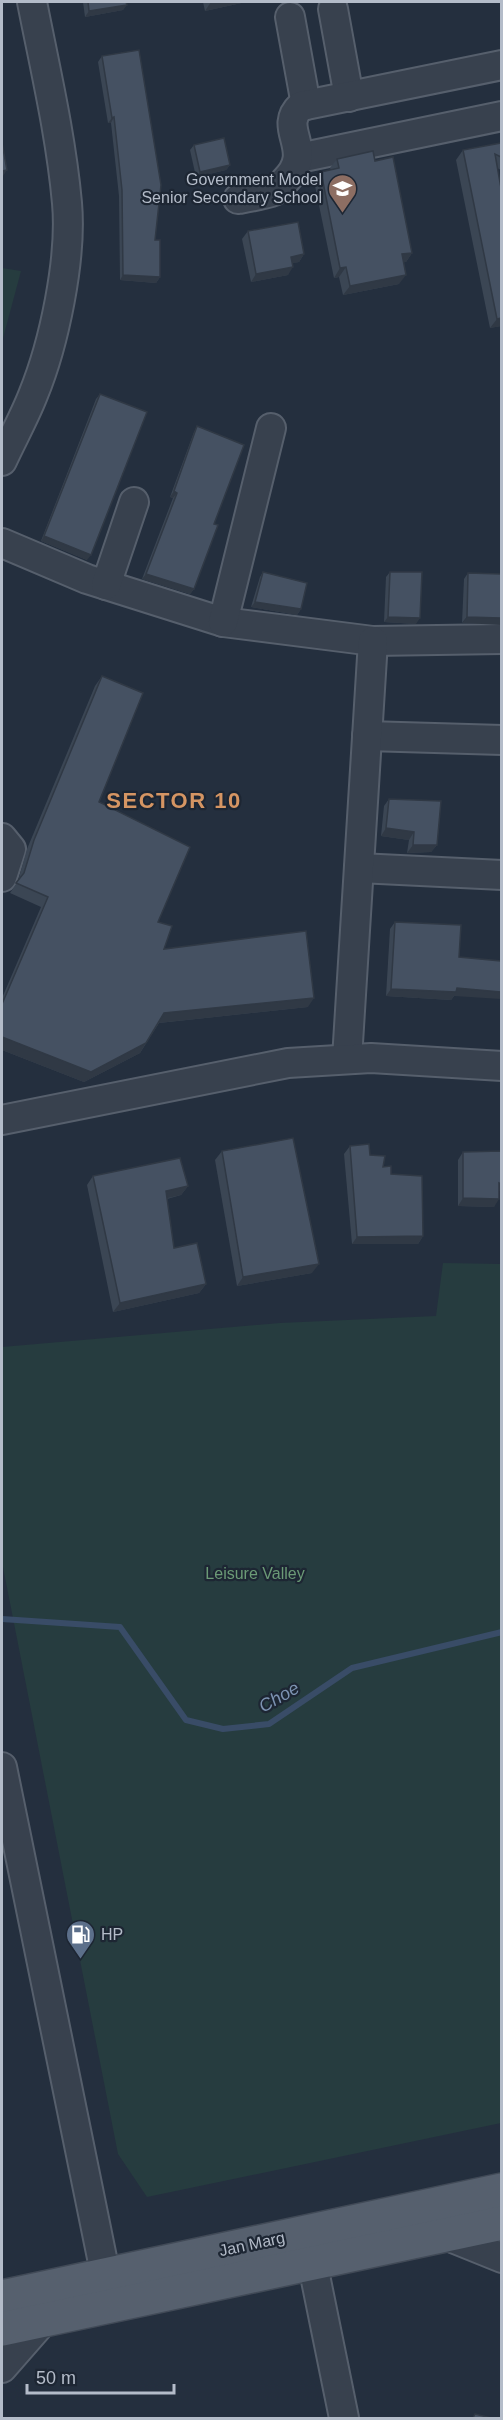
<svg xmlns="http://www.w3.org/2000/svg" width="503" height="2420" font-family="Helvetica,sans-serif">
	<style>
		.park { fill: #263c3f }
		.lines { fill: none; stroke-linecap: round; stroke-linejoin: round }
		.stream { stroke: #394c67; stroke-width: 6 }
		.minor-casing { stroke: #565f6c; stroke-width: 32 }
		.major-casing { stroke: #414a57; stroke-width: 36 }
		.minor { stroke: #38414e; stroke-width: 28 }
		.major { stroke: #56606e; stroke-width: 33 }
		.wall { fill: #3b4654 }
		.shaded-wall { fill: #303945 }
		.building { fill: #455162; stroke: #303945; stroke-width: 1.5 }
		.labels { text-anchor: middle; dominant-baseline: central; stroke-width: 4.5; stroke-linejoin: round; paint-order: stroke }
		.poi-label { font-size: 16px; fill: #b4bcc9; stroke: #1d2633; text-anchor: end }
		.park-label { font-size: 16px; fill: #6b9a76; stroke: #1d2633 }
		.street-label { font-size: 16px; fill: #b4bcc9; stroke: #1d2633 }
		.water-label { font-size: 18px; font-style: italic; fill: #7c92b1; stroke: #1d2633 }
		.district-label { font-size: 22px; font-weight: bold; letter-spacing: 1.5px; fill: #d59563; stroke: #1d2633 }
	</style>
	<rect width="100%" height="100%" fill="#242f3e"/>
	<g class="park">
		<polygon points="2,268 21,271 2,342"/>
		<polygon points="443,1263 501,1264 501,2123 147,2197 118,2154 2,1562 2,1347 280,1323 436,1316"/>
	</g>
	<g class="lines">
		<polyline class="stream" points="2,1619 120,1627 186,1720 223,1729 269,1724 352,1668 502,1632"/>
		<defs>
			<g id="minor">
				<polyline points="333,9 349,97"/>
				<polyline points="290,17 306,105"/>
				<polyline points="299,158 502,116"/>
				<path d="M238,199C250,197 264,195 274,191C278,189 282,185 285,181C317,150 276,129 301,106L502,65"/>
				<path d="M2,461C12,439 24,418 33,395C54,344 72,259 67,203C61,136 45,68 32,2"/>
				<polyline points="2,543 87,579 223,622 373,641 502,639"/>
				<polyline points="106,585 134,502"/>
				<polyline points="223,622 271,428"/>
				<polyline points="367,736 502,740"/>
				<polyline points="2,838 11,849 2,877"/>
				<polyline points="359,868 502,875"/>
				<polyline points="347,1059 373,641"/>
				<polyline points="2,1120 288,1063 371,1058 502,1066"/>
				<polyline points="2,1767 110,2297"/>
				<polyline points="445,2235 502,2258"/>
				<polyline points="308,2241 344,2418"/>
				<polyline points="2,2368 44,2320"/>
			</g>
			<g id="major">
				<polyline points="2,2297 502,2190"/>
				<polyline points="2,2329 502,2223"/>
			</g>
		</defs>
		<use href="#minor" class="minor-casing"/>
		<use href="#major" class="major-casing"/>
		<use href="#minor" class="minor"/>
		<use href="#major" class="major"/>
	</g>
	<g class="wall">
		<polygon points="83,2 126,2 123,10 85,17"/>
		<polygon points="203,2 246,2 205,11"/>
		<polygon points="102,56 155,240 160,277 156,283 120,280 119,196 111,123 108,123 98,62"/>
		<polygon points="501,143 501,170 497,168 501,188 501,326 490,328 456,160 463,150"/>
		<polygon points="194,145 230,165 226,170 196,177 190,150"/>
		<polygon points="337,159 375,161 412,253 406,262 404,262 399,284 343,295 339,277 334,278 314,181 321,172 331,170 330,168"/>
		<polygon points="248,231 304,254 299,262 292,263 288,275 251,282 242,239"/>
		<polygon points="100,394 87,560 41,541 96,399"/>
		<polygon points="197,426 214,524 194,589 190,594 142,579 173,498 170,497 194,432"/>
		<polygon points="263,572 301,609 297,615 251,607 260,577"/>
		<polygon points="390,572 416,624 384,622 386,577"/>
		<polygon points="468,573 501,574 462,623 464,579"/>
		<polygon points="102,676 99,802 158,922 164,949 308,1007 159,1023 140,1053 84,1082 2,1050 2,998 41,907 10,893 18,881 27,849 95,686"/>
		<polygon points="389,799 437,845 431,852 407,853 409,840 381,836 384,806"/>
		<polygon points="395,922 454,996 451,1000 386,996 390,929"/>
		<polygon points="350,1146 370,1155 391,1174 423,1236 418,1244 352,1244 344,1154"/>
		<polygon points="222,1151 312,1273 237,1286 215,1160"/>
		<polygon points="501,1151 501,1191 499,1191 494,1207 458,1206 458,1160 463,1152"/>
		<polygon points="93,1176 188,1186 181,1195 167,1199 174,1248 206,1284 199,1293 113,1312 87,1185"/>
	</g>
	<g class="shaded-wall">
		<polygon points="211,2 246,2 205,11"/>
		<polygon points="127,5 123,10 85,17 89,11"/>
		<polygon points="114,117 111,123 108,123 112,118"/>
		<polygon points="230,165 226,170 196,177 200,172"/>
		<polygon points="7,170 3,176 2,176 2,171"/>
		<polygon points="412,253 406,262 395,264 402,254"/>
		<polygon points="304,254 299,262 285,265 291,257"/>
		<polygon points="293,267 288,275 251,282 256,274"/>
		<polygon points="346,267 339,277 334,278 340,268"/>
		<polygon points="123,275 160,277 156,283 120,280"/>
		<polygon points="406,275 399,284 343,295 350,286"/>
		<polygon points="501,318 501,326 490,328 497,319"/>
		<polygon points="174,491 177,493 173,498 170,497"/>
		<polygon points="44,536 91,555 87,560 41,541"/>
		<polygon points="146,574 194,589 190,594 142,579"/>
		<polygon points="255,602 301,609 297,615 251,607"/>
		<polygon points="388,617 420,618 416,624 384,622"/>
		<polygon points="467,617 501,618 501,625 462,623"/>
		<polygon points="386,828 414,832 409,840 381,836"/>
		<polygon points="413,845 437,845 431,852 407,853"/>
		<polygon points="457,988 501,992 501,999 454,996 451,1000 386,996 391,989"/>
		<polygon points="314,998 308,1007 158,1023 164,1013"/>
		<polygon points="2,1037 146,1043 140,1053 84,1082 2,1050"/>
		<polygon points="499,1183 501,1184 501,1191 493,1191"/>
		<polygon points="188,1186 181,1195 159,1200 166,1191"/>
		<polygon points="463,1198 499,1199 494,1207 458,1206"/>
		<polygon points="423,1236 418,1244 352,1244 357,1237"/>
		<polygon points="319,1264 312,1273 237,1286 243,1277"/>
		<polygon points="206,1284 199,1293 113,1312 120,1303"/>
	</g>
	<g class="building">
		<polygon points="88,2 126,2 127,5 89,11"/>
		<polygon points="139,50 161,185 155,240 160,240 160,277 123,275 122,190 114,117 112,118 102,56"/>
		<polygon points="224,138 230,165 200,172 194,145"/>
		<polygon points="2,143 7,170 2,171"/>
		<polygon points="501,143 501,157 495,154 501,188 501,318 497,319 463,150"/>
		<polygon points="373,151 375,161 393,157 412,253 402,254 406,275 350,286 346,267 340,268 321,172 339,168 337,159"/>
		<polygon points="298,222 304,254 291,257 293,267 256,274 248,231"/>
		<polygon points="100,394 147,412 91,555 44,536"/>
		<polygon points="197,426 244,445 214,524 218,525 194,589 146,574 177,493 174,491"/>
		<polygon points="263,572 307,583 301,609 255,602"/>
		<polygon points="390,572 422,572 420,618 388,617"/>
		<polygon points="468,573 501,574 501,618 467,617"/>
		<polygon points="102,676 143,693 99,802 190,847 158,922 172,926 164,949 306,931 314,998 164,1013 146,1043 91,1072 2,1037 2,1004 48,897 16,883 24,873 34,840"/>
		<polygon points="389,799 441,801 437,845 413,845 414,832 386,828"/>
		<polygon points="395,922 461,925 459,957 501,961 501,992 457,988 456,992 391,989"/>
		<polygon points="293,1138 319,1264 243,1277 222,1151"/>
		<polygon points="369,1144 370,1155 385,1156 383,1167 391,1166 391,1174 422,1176 423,1236 357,1237 350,1146"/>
		<polygon points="501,1151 501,1184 499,1183 499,1199 463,1198 463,1152"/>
		<polygon points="180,1158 188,1186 166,1191 174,1248 197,1243 206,1284 120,1303 93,1176"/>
		<polygon points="475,2414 491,2418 473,2418"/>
	</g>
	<defs>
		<symbol id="school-pin" viewBox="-11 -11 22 30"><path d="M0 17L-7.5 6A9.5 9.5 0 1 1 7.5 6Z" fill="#8d6e63" stroke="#1d2633"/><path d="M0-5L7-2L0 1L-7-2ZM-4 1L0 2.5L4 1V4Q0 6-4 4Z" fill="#fff"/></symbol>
		<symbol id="fuel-pin" viewBox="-11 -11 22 30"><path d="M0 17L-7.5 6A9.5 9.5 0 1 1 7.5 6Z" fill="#5c6f8a" stroke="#1d2633"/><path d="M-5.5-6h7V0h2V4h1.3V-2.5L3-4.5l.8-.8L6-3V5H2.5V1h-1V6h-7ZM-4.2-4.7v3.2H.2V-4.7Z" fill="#fff"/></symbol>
	</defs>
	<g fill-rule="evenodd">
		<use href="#school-pin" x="326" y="172" width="33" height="45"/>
		<use href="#fuel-pin" x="64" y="1918" width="33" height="45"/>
	</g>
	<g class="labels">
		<g class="poi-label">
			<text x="322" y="179">Government Model<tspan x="322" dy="18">Senior Secondary School</tspan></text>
			<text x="101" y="1934" text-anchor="start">HP</text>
		</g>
		<g class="park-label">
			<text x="255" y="1573">Leisure Valley</text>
		</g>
		<g class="street-label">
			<text transform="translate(252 2244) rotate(-12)">Jan Marg</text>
		</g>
		<g class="water-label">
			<text transform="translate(279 1697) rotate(-30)">Choe</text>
		</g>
		<g class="district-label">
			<text x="174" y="800">SECTOR 10</text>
		</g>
	</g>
	<rect width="503" height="2420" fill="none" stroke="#b4bcc9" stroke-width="6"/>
	<path d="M27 2384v9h147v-9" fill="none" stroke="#b4bcc9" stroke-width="3"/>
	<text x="36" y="2384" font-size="18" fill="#b4bcc9" stroke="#1d2633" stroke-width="4.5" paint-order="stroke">50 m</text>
</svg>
